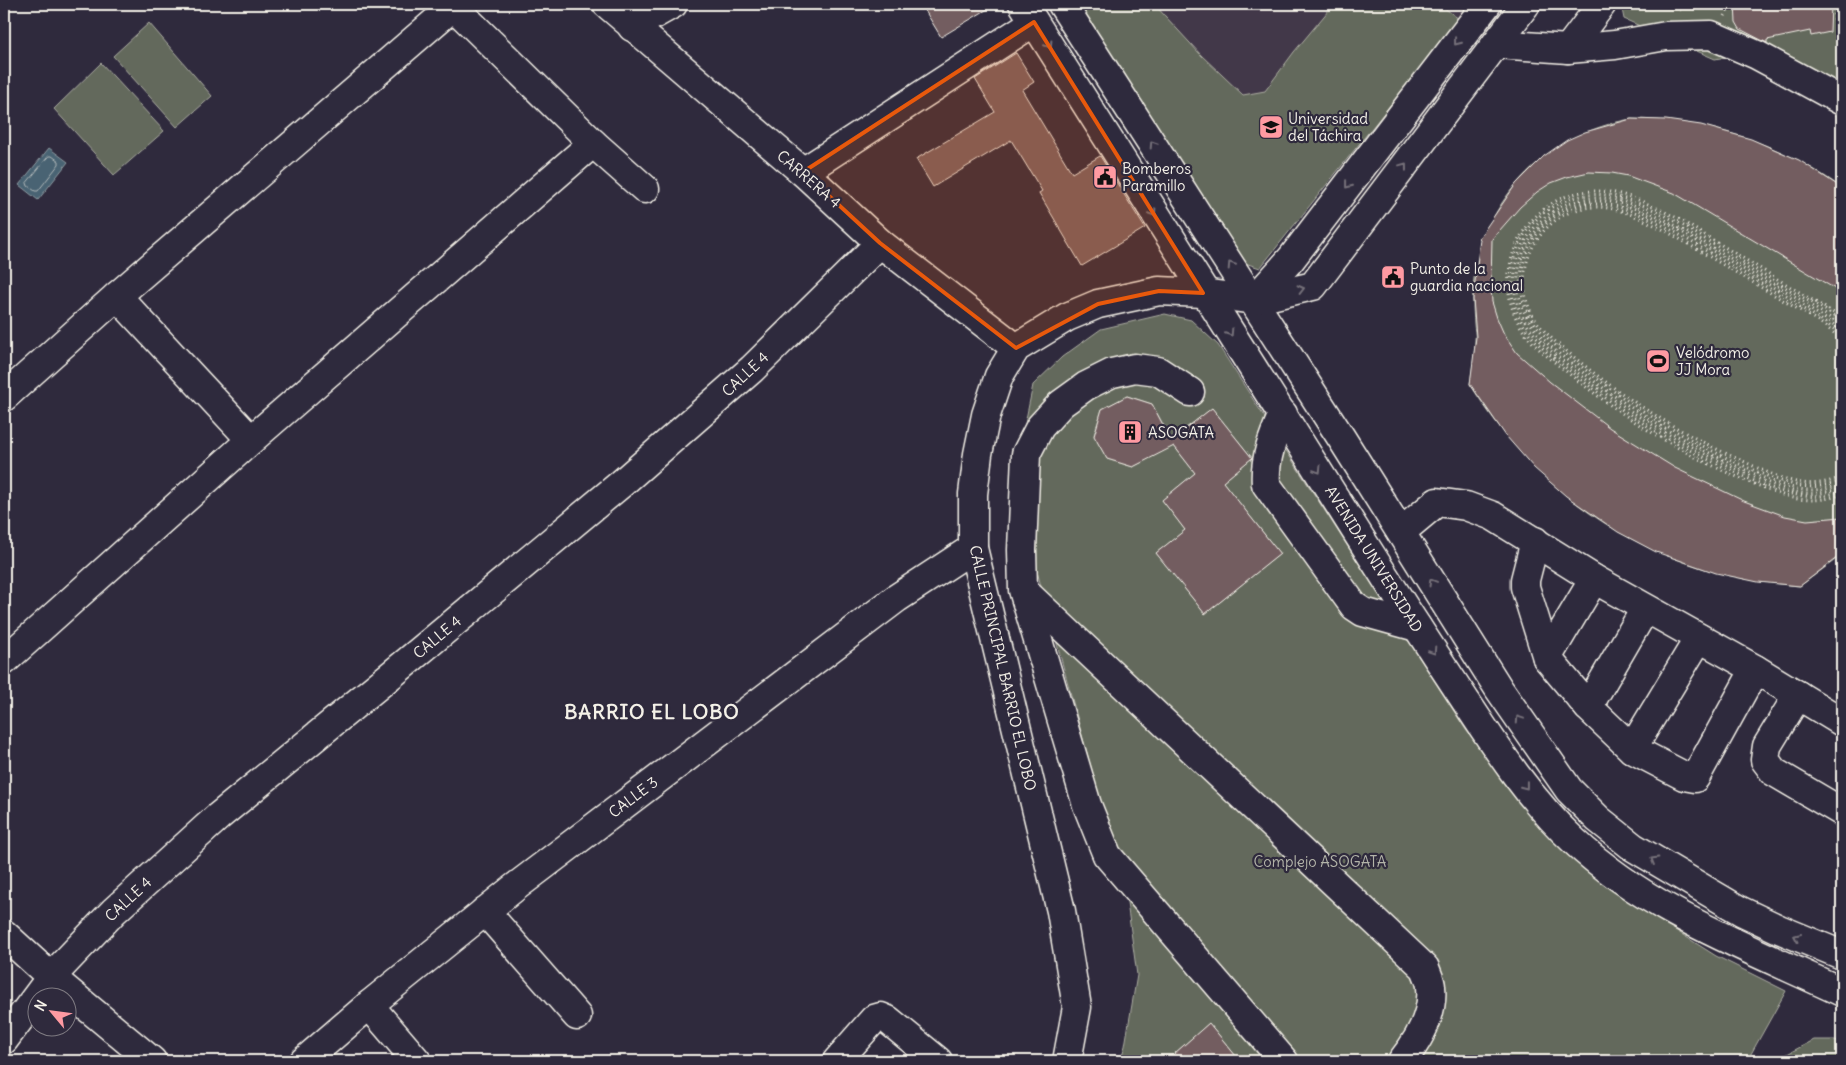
<svg xmlns="http://www.w3.org/2000/svg" width="1846" height="1065" font-family="Delius,sans-serif">
	<style>
		.built { fill: #433948 }
		.green { fill: #63695c; stroke: #acada2; fill-rule: evenodd }
		.water { fill: #4a6373; stroke: #8e9ca2 }
		.lines { fill: none; stroke-linecap: round; stroke-linejoin: round }
		.shore { stroke: #b0b8b9; stroke-width: 1 }
		.building { fill: #735d61; stroke: #f4f1e8 }
		.minor-casing { stroke: #f4f1e8; stroke-width: 31 }
		.path { stroke: #f4f1e8; stroke-width: 3; stroke-dasharray: 1 4; stroke-linecap: butt }
		.minor { stroke: #2f2a3d; stroke-width: 28 }
		.oneway { stroke: #747079 }
		.marked { fill: #e8590c; fill-opacity: 0.2; stroke: #e8590c; stroke-width: 4; stroke-linejoin: round }
		.labels { text-anchor: middle; dominant-baseline: central; stroke-width: 4.5; stroke-linejoin: round; paint-order: stroke }
		.poi-label { font-size: 15px; fill: #f4f1e8; stroke: #2f2a3d; text-anchor: start }
		.street-label { font-size: 15px; fill: #f4f1e8; stroke: #2f2a3d }
		.park-label { font-size: 15px; fill: #b3b4a9; stroke: #2f2a3d }
		.district-label { font-size: 20px; font-weight: bold; letter-spacing: 1px; fill: #f4f1e8; stroke: #2f2a3d }
	</style>
	<rect width="100%" height="100%" fill="#2f2a3d"/>
	<filter id="ink" filterUnits="userSpaceOnUse"><feTurbulence type="fractalNoise" baseFrequency=".02" numOctaves="2"/><feDisplacementMap in="SourceGraphic" scale="10" xChannelSelector="R" yChannelSelector="G"/><feConvolveMatrix kernelMatrix="1 2 1 2 8 2 1 2 1" color-interpolation-filters="sRGB"/></filter>
	<g filter="url(#ink)">
		<polygon class="built" points="1101,4 1472,4 1269,249"/>
		<g class="green">
			<polygon points="1076,4 1154,4 1201,55 1243,95 1265,91 1294,52 1334,4 1439,4 1459,19 1260,268 1242,262"/>
			<polygon points="1621,4 1842,4 1842,100 1778,64 1775,48 1715,59 1624,19"/>
			<polygon points="149,23 212,96 177,127 113,56"/>
			<polygon points="101,63 164,131 114,175 54,109"/>
			<path d="M1631,119C1708,120 1779,142 1842,188V555L1800,586C1658,576 1544,504 1470,384C1472,369 1475,354 1475,339C1476,334 1474,329 1474,324C1473,309 1472,293 1474,278C1485,196 1550,133 1631,119Z"/>
			<path d="M1165,314L1191,320L1218,345L1466,730L1531,812L1620,895L1716,956L1786,991L1747,1061H1240L1209,1023L1166,1061H1120L1125,1046L1137,975L1126,895L1027,535L1020,448L1033,385L1062,357L1101,329ZM1127,396L1152,404L1165,428L1157,454L1133,467L1107,459L1094,435L1102,409ZM1212,408L1252,458L1223,482L1280,554L1205,614L1156,553L1185,530L1162,500L1195,473L1170,441Z"/>
			<polygon points="1814,1040 1835,1040 1842,1042 1842,1061 1781,1061 1787,1054"/>
		</g>
		<polygon class="water" points="49,148 68,162 38,200 19,185"/>
		<g class="lines">
			<polygon class="shore" points="49,156 52,156 59,161 59,164 38,191 35,191 28,186 27,183"/>
		</g>
		<g class="building">
			<polygon points="921,4 996,4 941,37"/>
			<polygon points="1735,4 1831,4 1830,32 1811,36 1810,31 1767,40 1767,43 1740,29 1736,22"/>
			<polygon points="1016,53 1034,82 1022,90 1072,173 1100,156 1145,228 1082,266 1039,193 1042,191 1011,140 933,187 916,159 995,112 975,79"/>
			<polygon points="1631,119 1666,120 1701,125 1751,139 1799,160 1842,188 1842,293 1674,193 1628,176 1612,173 1589,172 1567,177 1551,183 1537,192 1520,207 1492,239 1491,285 1492,302 1497,318 1504,334 1517,353 1550,382 1610,428 1675,468 1744,501 1785,516 1807,520 1842,517 1842,554 1800,586 1758,582 1716,573 1656,552 1618,532 1566,496 1534,468 1506,436 1470,384 1476,337 1473,299 1480,239 1479,238 1516,184 1544,156 1567,140 1585,132"/>
			<polygon points="1127,396 1152,404 1171,440 1212,408 1252,458 1223,482 1280,554 1205,614 1156,553 1185,530 1162,500 1195,473 1174,446 1133,467 1107,459 1094,436 1102,409"/>
			<polygon points="1209,1023 1240,1061 1166,1061"/>
		</g>
		<g class="lines">
			<defs>
				<g id="minor">
					<polyline points="607,4 803,172 880,243 1016,348"/>
					<path d="M1023,4C1135,183 1248,361 1361,539C1395,593 1430,647 1465,700C1497,749 1530,800 1574,841C1650,912 1749,948 1842,992"/>
					<polyline points="1062,4 1342,439 1499,689 1569,790 1598,819 1633,847 1707,891 1741,911 1779,929 1842,955"/>
					<polyline points="453,6 593,143 645,189"/>
					<polyline points="632,27 673,4"/>
					<polyline points="1496,44 1568,49 1615,45 1666,36 1711,35 1757,55 1842,101"/>
					<polyline points="1568,49 1602,4"/>
					<polyline points="803,172 1034,22"/>
					<polyline points="117,296 251,440"/>
					<polyline points="1254,300 1291,259 1487,4"/>
					<polyline points="1190,392 1158,371 1135,368 1112,373 1086,386 1061,404 1040,427 1026,454 1022,550 1023,590 1087,805 1107,855 1284,1061"/>
					<polyline points="4,397 117,296 456,4"/>
					<path d="M1283,414C1273,437 1264,459 1266,484L1354,606L1363,612L1417,627"/>
					<polyline points="1401,532 1437,502 1466,506 1493,516 1594,579 1755,669 1842,722"/>
					<polyline points="1535,541 1525,580 1525,587 1547,658 1588,707 1632,749 1684,776 1695,778 1755,669"/>
					<path d="M1024,591L1425,968C1427,974 1431,981 1431,987C1434,1014 1418,1041 1402,1061"/>
					<polyline points="1547,658 1594,579"/>
					<polyline points="4,661 251,440 593,143"/>
					<polyline points="1798,695 1767,746 1765,760 1774,772 1842,812"/>
					<polyline points="1588,707 1645,609"/>
					<polyline points="1632,749 1699,638"/>
					<polyline points="485,911 577,1016"/>
					<polyline points="4,934 51,977 152,1061"/>
					<polyline points="369,1005 417,1061"/>
					<polyline points="4,1040 51,977 114,911 219,816 408,661 622,483 752,369 880,243"/>
					<polyline points="304,1061 369,1005 514,888 897,598 973,548"/>
					<polyline points="837,1061 874,1019 881,1017 888,1020 938,1061"/>
					<polyline points="1067,1061 1077,1007 1061,911 973,548 973,494 978,454 986,415 999,376 1016,348 1067,317 1098,304 1159,291 1203,293 1254,300 1313,286 1526,4"/>
				</g>
			</defs>
			<use href="#minor" class="minor-casing"/>
			<g class="path">
				<polyline points="1672,4 1681,11"/>
				<polyline points="1833,4 1841,73"/>
				<polyline points="1725,16 1732,4"/>
				<path d="M1842,318L1675,217C1649,204 1622,190 1593,191C1531,193 1491,262 1516,318C1526,341 1548,357 1567,372C1626,420 1691,460 1762,487C1773,491 1785,497 1798,499C1812,501 1828,500 1842,494"/>
				<path d="M1842,322L1825,310C1787,289 1750,266 1713,244C1684,226 1655,207 1622,198C1594,190 1563,196 1541,215C1510,242 1501,290 1524,326C1536,345 1556,360 1574,374C1624,414 1678,447 1737,473C1756,482 1777,492 1798,495C1813,498 1828,496 1842,491"/>
				<path d="M1842,326L1823,313L1671,223C1650,212 1625,198 1600,198C1540,196 1496,260 1522,316C1533,338 1555,355 1574,370C1626,411 1681,445 1741,471C1760,480 1781,489 1801,493C1815,495 1829,492 1842,488"/>
				<path d="M1842,330L1821,316L1670,225C1649,215 1626,202 1602,201C1541,198 1497,265 1528,319C1539,339 1559,354 1576,367C1627,408 1681,441 1741,468C1758,475 1776,484 1794,488C1810,492 1827,490 1842,484"/>
				<path d="M1842,335L1820,319L1668,228C1645,216 1620,203 1593,204C1537,206 1503,271 1531,318C1542,336 1561,350 1577,363C1629,405 1684,439 1744,466C1762,474 1782,483 1801,486C1815,488 1829,485 1842,481"/>
				<path d="M1842,339L1818,321L1666,231C1644,220 1621,207 1595,207C1542,208 1508,268 1532,314C1543,334 1563,348 1580,362C1631,403 1685,436 1745,462C1762,470 1782,480 1802,483C1816,485 1829,482 1842,477"/>
			</g>
			<use href="#minor" class="minor"/>
		</g>
		<defs><path id="oneway-chevron" d="M-2-3.5L2.5 0L-2 3.5" fill="none" stroke-width="1.6" stroke-linecap="round" stroke-linejoin="round" transform="scale(1.25)"/></defs>
		<g class="oneway">
			<use href="#oneway-chevron" transform="translate(1457 42) rotate(128)"/>
			<use href="#oneway-chevron" transform="translate(1049 45) rotate(58)"/>
			<use href="#oneway-chevron" transform="translate(1153 144) rotate(-123)"/>
			<use href="#oneway-chevron" transform="translate(1404 166) rotate(-53)"/>
			<use href="#oneway-chevron" transform="translate(1348 185) rotate(128)"/>
			<use href="#oneway-chevron" transform="translate(1153 213) rotate(58)"/>
			<use href="#oneway-chevron" transform="translate(1231 265) rotate(-123)"/>
			<use href="#oneway-chevron" transform="translate(1301 289) rotate(-14)"/>
			<use href="#oneway-chevron" transform="translate(1230 333) rotate(57)"/>
			<use href="#oneway-chevron" transform="translate(1318 470) rotate(58)"/>
			<use href="#oneway-chevron" transform="translate(1432 582) rotate(-121)"/>
			<use href="#oneway-chevron" transform="translate(1433 651) rotate(57)"/>
			<use href="#oneway-chevron" transform="translate(1519 719) rotate(-124)"/>
			<use href="#oneway-chevron" transform="translate(1525 786) rotate(52)"/>
			<use href="#oneway-chevron" transform="translate(1654 860) rotate(-149)"/>
			<use href="#oneway-chevron" transform="translate(1797 937) rotate(-156)"/>
		</g>
	</g>
	<path class="marked" d="M1034,22L1203,293L1159,291L1098,304L1016,348L880,243L803,172Z"/>
	<defs>
		<symbol id="university-square" viewBox="-11 -11 22 22"><rect x="-9" y="-9" width="18" height="18" rx="4" fill="#ff9aa2" stroke="#2f2a3d"/><path d="M0-5L7-2L0 1L-7-2ZM-4 1L0 2.5L4 1V4Q0 6-4 4Z" fill="#111"/></symbol>
		<symbol id="civic-square" viewBox="-11 -11 22 22"><rect x="-9" y="-9" width="18" height="18" rx="4" fill="#ff9aa2" stroke="#2f2a3d"/><path d="M-.6-6.5H3V-4.5H.6V-3L4-1V1h2V6H-6V1h2V-1L-.6-3ZM-1.2 2.5V6h2.4V2.5Z" fill="#111"/></symbol>
		<symbol id="stadium-square" viewBox="-11 -11 22 22"><rect x="-9" y="-9" width="18" height="18" rx="4" fill="#ff9aa2" stroke="#2f2a3d"/><path d="M0-5a6.5 5 0 1 0 0 10a6.5 5 0 1 0 0-10ZM-3.5-1.8h7v3.6h-7Z" fill="#111"/></symbol>
		<symbol id="building-square" viewBox="-11 -11 22 22"><rect x="-9" y="-9" width="18" height="18" rx="4" fill="#ff9aa2" stroke="#2f2a3d"/><path d="M-4-6H4V6H1V3H-1V6H-4ZM-2.5-4.3h1.7v1.8h-1.7ZM.8-4.3h1.7v1.8H.8ZM-2.5-1h1.7V.8h-1.7ZM.8-1h1.7V.8H.8Z" fill="#111"/></symbol>
	</defs>
	<g fill-rule="evenodd">
		<use href="#university-square" x="1257" y="113" width="28" height="28"/>
		<use href="#civic-square" x="1091" y="163" width="28" height="28"/>
		<use href="#civic-square" x="1379" y="263" width="28" height="28"/>
		<use href="#stadium-square" x="1644" y="347" width="28" height="28"/>
		<use href="#building-square" x="1116" y="418" width="28" height="28"/>
	</g>
	<g class="labels">
		<g class="poi-label">
			<text x="1288" y="118">Universidad<tspan x="1288" dy="17">del Táchira</tspan></text>
			<text x="1122" y="168">Bomberos<tspan x="1122" dy="17">Paramillo</tspan></text>
			<text x="1410" y="268">Punto de la<tspan x="1410" dy="17">guardia nacional</tspan></text>
			<text x="1676" y="352">Velódromo<tspan x="1676" dy="17">JJ Mora</tspan></text>
			<text x="1148" y="432">ASOGATA</text>
		</g>
		<g class="street-label">
			<text transform="translate(809 179) rotate(41)">CARRERA 4</text>
			<text transform="translate(745 374) rotate(-43)">CALLE 4</text>
			<text transform="translate(1374 559) rotate(58)">AVENIDA UNIVERSIDAD</text>
			<text transform="translate(437 637) rotate(-40)">CALLE 4</text>
			<text transform="translate(1003 668) rotate(77)">CALLE PRINCIPAL BARRIO EL LOBO</text>
			<text transform="translate(633 797) rotate(-37)">CALLE 3</text>
			<text transform="translate(128 899) rotate(-43)">CALLE 4</text>
		</g>
		<g class="park-label">
			<text x="1320" y="861">Complejo ASOGATA</text>
		</g>
		<g class="district-label">
			<text x="652" y="711">BARRIO EL LOBO</text>
		</g>
	</g>
	<rect width="1846" height="1065" fill="none" stroke="#2f2a3d" stroke-width="20"/>
	<rect x="10" y="10" width="1826" height="1045" fill="none" stroke="#f4f1e8" stroke-width="2" filter="url(#ink)"/>
	<g transform="translate(52 1012) rotate(299)"><circle r="24" fill="#2f2a3d" stroke="#7e7a81"/>
	<path d="M0-4L9 19L0 12L-9 19Z" fill="#ff9aa2"/>
	<text y="-8" font-size="14" font-weight="bold" text-anchor="middle" fill="#f4f1e8">N</text>
	</g>
</svg>
